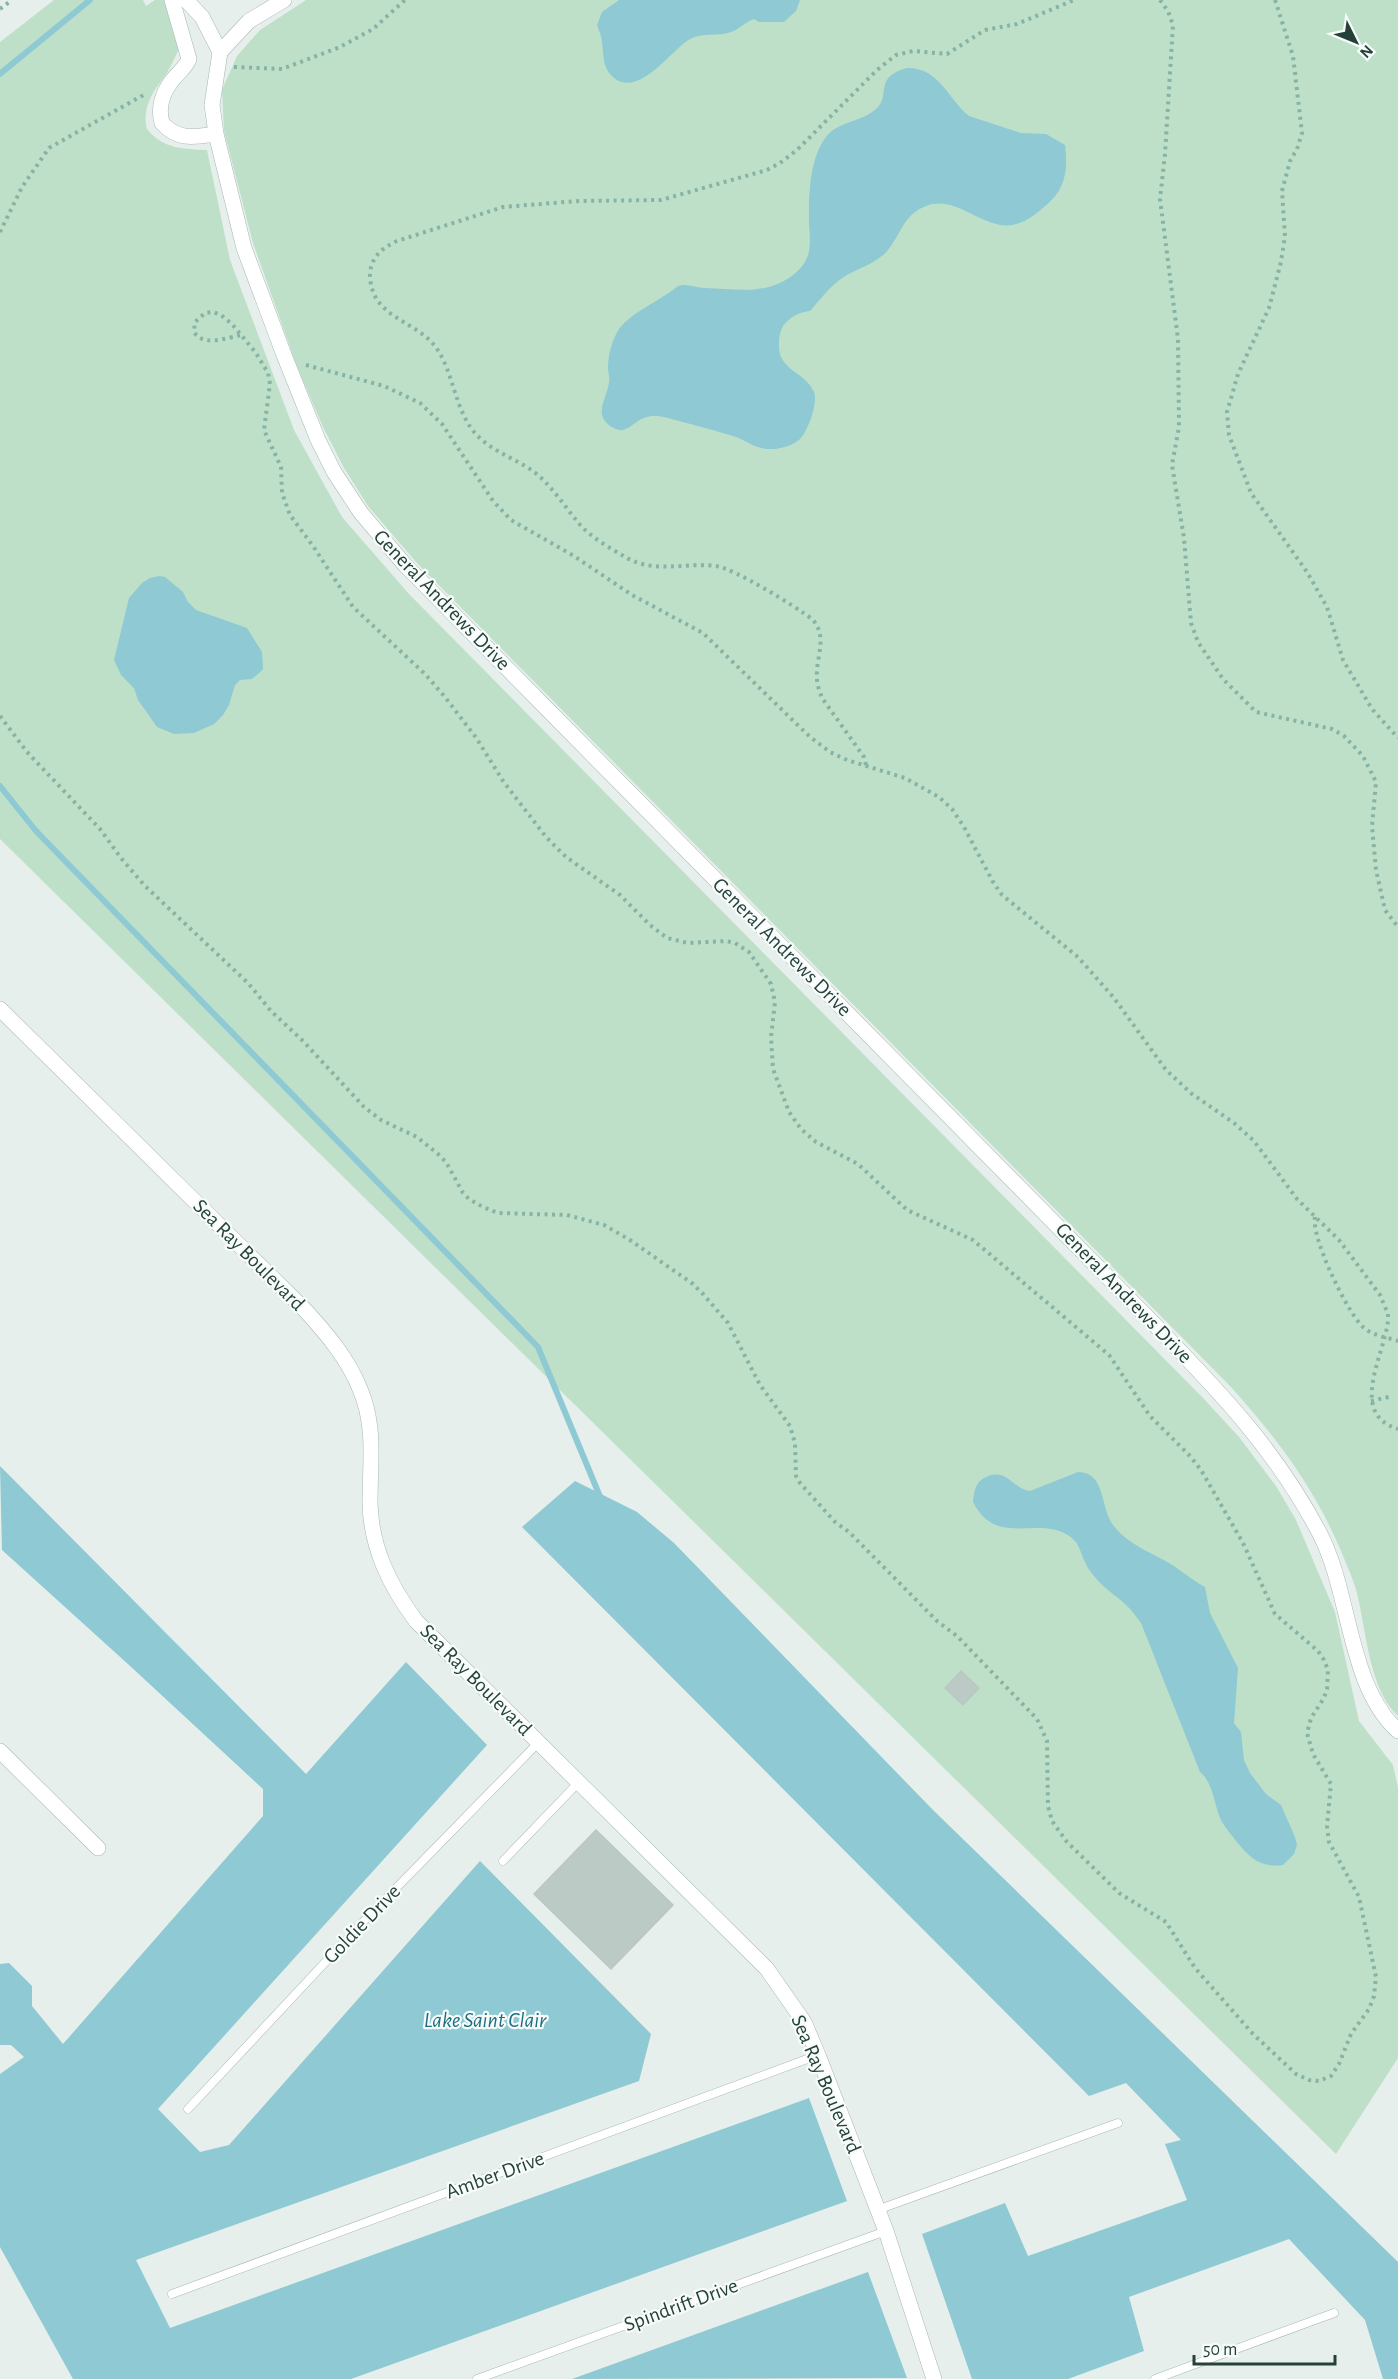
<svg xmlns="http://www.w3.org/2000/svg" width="1398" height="2379" font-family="'Alegreya Sans',sans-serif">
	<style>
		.green { fill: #bfe0c8 }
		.water { fill: #8ec9d4 }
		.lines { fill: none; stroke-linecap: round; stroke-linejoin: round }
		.stream { stroke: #8ec9d4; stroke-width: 6 }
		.building { fill: #bbcac4; stroke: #b8c9c2; stroke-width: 1.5 }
		.lane-casing { stroke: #a8b8b2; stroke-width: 9 }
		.street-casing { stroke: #a8b8b2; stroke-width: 16 }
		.path { stroke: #86b3a5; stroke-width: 4; stroke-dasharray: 3 4.5; stroke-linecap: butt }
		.lane { stroke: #fff; stroke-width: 8 }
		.street { stroke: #fff; stroke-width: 15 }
		.labels { text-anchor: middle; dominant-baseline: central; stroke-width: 4.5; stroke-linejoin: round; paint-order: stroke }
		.street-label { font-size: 21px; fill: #24423a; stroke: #f7fbf9 }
		.water-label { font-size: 22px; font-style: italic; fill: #1c6f80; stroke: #f7fbf9 }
	</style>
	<rect width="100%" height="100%" fill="#e6efeb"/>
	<g class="green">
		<path d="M54,0H143L146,6L155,0H164L179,49C174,59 169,71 162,80C151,94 142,110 147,129C163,149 184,149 207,150L230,260L294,430L342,517L409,594L1203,1398L1239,1437L1276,1486L1296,1520L1335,1612L1359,1721L1393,1765L1398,1788V2058L1336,2154L0,839V42Z"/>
		<path d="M306,0H1398V1716C1369,1690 1366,1630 1357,1593C1352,1576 1344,1558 1337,1542C1311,1483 1272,1432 1229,1385L416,562L368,506L344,468L323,427L296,364L253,243L224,131L222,90L237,56L260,30Z"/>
	</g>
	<g class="water">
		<path d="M619,0H800L796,11L784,22H759L754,19C745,22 740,29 731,32C717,37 703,32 690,39C673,48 638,100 613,77C602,67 604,55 602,43C602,37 599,31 597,25L602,12Z"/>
		<path d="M907,68C939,67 948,99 969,116L1021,133L1046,134L1065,145C1068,170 1066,190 1044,207C1038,212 1030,219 1022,222C988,238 960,193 926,206C904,214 901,234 888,250C876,265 853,269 838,281C827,290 819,301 810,311C799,312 790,317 783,326C780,331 779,337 779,343C777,371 805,371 814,392C818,403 808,431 800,439C794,445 783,448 775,449C754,450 749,441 733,436C714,430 694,425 675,420C665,417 654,414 644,418C634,421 627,434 616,429C590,417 607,400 609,382C610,377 608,373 608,368C608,355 612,340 619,329C633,311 660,301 678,286C687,283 695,288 705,288C734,289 763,295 789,278C818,258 808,240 809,212C809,189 811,156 826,137C838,121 863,122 877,108C891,95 873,77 907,68Z"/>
		<polygon points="159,576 165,577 183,592 188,602 196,610 247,628 262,652 263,669 259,673 252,679 240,680 235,685 229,705 223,715 214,724 194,733 174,734 157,727 138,700 134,688 121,675 114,660 129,598 142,583 150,578"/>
		<polygon points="0,1466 306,1774 406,1662 487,1745 158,2109 200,2152 229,2145 480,1861 651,2034 639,2081 136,2260 170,2328 809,2098 847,2201 351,2379 73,2379 0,2247 0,2074 24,2057 11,2045 0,2045 0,1964 9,1963 32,1986 32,2006 63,2044 263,1816 263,1789 129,1665 2,1550"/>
		<path d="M1078,1472C1106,1472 1100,1508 1113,1525C1128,1545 1153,1553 1174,1566C1184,1573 1194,1581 1205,1587L1210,1613L1238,1668L1234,1723L1241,1732L1244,1760L1250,1773L1266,1794L1281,1805L1295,1837L1297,1845L1294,1854L1283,1865C1260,1868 1250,1858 1236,1841C1232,1835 1226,1829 1222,1822C1214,1807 1214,1783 1200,1772L1141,1623C1136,1617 1132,1610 1126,1605C1116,1595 1104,1589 1095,1577C1091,1573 1087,1567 1085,1562C1079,1549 1079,1540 1064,1533C1034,1518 995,1546 973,1502C974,1492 975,1482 986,1477C1007,1467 1013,1489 1030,1491Z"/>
		<polygon points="575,1481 637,1512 674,1543 933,1810 1398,2262 1398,2379 1383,2379 1365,2320 1289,2239 1129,2297 1144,2351 1068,2379 972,2379 922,2234 1005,2203 1028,2256 1187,2200 1165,2144 1181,2140 1126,2083 1089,2096 522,1527"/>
		<polygon points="868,2272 907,2378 572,2379"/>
	</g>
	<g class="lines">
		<g class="stream">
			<polyline points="0,74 90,0"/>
			<polyline points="0,786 36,831 538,1347 601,1499"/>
		</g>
	</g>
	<g class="building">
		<polygon points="961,1671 979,1688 963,1705 945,1688"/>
		<polygon points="596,1830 673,1905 611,1969 534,1894"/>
	</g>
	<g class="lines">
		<defs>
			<g id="lane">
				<polyline points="503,1861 579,1782"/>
				<polyline points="188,2109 362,1923 539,1742"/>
				<polyline points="877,2210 1118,2123"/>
				<polyline points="172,2294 818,2055"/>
				<polyline points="477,2379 886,2231"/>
				<polyline points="1155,2379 1334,2313"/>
			</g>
			<g id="street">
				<path d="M172,0L189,59C185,69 177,73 171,82C162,94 158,109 162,123C178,141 195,137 216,134"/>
				<path d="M186,0L202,17L220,52L212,105L216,134L244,248L284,355L318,440L334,472L361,513L405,565L1154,1324C1219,1391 1276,1450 1320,1534C1351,1594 1348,1686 1398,1731"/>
				<polyline points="220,52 249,21 284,0"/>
				<path d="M0,1009L305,1310C327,1334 348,1359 360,1389C376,1426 370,1464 370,1503C371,1548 390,1586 416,1621L767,1969L804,2022L818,2055L886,2231L934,2379"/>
				<polyline points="0,1751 98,1848"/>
			</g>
		</defs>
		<use href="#lane" class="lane-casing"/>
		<use href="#street" class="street-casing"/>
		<g class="path">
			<polyline points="1160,0 1168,11 1173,25 1165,154 1160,199 1178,339 1179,427 1172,465 1184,538 1191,623 1198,642 1223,679 1256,712 1332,729 1344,736 1363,756 1376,782 1372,826 1376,870 1385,910 1398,927"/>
			<polyline points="1275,0 1293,56 1302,133 1297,149 1290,161 1282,191 1285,236 1281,262 1269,308 1238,374 1227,412 1229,435 1251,493 1307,572 1327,607 1343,660 1372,709 1398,738"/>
			<polyline points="0,9 12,0"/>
			<polyline points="234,67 282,69 340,47 373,29 405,0"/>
			<polyline points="0,232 22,187 49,148 147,93"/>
			<path d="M306,365L384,386L420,403L442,424L493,501L511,520L574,556L632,595L703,633L810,737L830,752L847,760L905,778L939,797L952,809L964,827L993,882L1002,895L1078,957L1114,998L1166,1070L1192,1094L1234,1123L1254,1141L1297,1199L1339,1240L1380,1295L1388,1314V1321C1384,1356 1348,1414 1398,1429"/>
			<path d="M0,716L27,752L100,829L121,858L144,885L248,983L271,1011L303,1041L364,1107L381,1120L417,1137L438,1154L446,1162L463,1193L469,1199L483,1207L498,1213L567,1215L604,1225L630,1240L693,1284L703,1294L728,1323L760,1385L790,1426L795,1443L796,1476L800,1483L835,1522L849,1532L937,1621L957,1636L1037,1719L1047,1741L1048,1806L1052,1821L1067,1842L1119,1893L1166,1922L1195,1968L1253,2034L1296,2074L1309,2080L1319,2081L1331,2076L1339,2064L1351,2034L1369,2009L1374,1996L1376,1977L1359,1897L1329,1842L1327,1826L1331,1784L1313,1754L1307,1733L1311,1718L1324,1698L1327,1689L1328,1670L1324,1660L1318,1651L1275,1614L1243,1543L1201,1470L1190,1456L1150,1416L1109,1355L973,1240L907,1210L858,1164L816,1142L801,1129L789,1112L773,1069L771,1037L775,1002L771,984L749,952L735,943L726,941L688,943L667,938L650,925L620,895L566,857L546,837L503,781L477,739L445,697L425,674L353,607L313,546L290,515L282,493L281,467L264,430L270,384L268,373L256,353L232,324L221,315L213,312L205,313L195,322L194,332C203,347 227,338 241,335"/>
			<path d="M866,765L864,757L822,698C820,692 817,686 817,679C815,658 829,637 812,619C795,606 735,569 716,566C685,562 656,574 627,558C612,549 595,540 582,527C567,510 555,490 538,475C517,458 492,453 474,432C454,407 454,374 437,349C418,320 370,319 370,274C371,257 382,248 397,241L503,207L578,201L661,200L767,170L780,163L797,150L877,70L896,55L913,51L947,54L985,30L1017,24L1074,0"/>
			<path d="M1315,1217C1311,1238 1347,1312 1363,1327C1373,1336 1386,1337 1398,1341"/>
			<polyline points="1371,1401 1393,1396"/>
		</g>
		<use href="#lane" class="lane"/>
		<use href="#street" class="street"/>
	</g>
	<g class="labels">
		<g class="street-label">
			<text transform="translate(442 600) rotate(46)">General Andrews Drive</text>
			<text transform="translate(782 947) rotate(45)">General Andrews Drive</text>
			<text transform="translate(249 1255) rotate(45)">Sea Ray Boulevard</text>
			<text transform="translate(1124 1293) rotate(46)">General Andrews Drive</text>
			<text transform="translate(476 1680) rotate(45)">Sea Ray Boulevard</text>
			<text transform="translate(362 1924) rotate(-46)">Goldie Drive</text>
			<text transform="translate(826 2084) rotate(67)">Sea Ray Boulevard</text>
			<text transform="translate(495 2175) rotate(-20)">Amber Drive</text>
			<text transform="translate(681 2305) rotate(-20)">Spindrift Drive</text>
		</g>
		<g class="water-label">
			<text x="485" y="2020">Lake Saint Clair</text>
		</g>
	</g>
	<g transform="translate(1356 42) rotate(133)" stroke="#f7fbf9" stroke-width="4.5" paint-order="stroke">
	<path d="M0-4.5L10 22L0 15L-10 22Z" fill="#24423a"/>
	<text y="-9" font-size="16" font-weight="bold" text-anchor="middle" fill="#24423a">N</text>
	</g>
	<path d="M1194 2355v9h141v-9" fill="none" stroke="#24423a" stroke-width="3"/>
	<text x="1203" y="2355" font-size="18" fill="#24423a" stroke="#f7fbf9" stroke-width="4.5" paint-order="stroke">50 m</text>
</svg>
